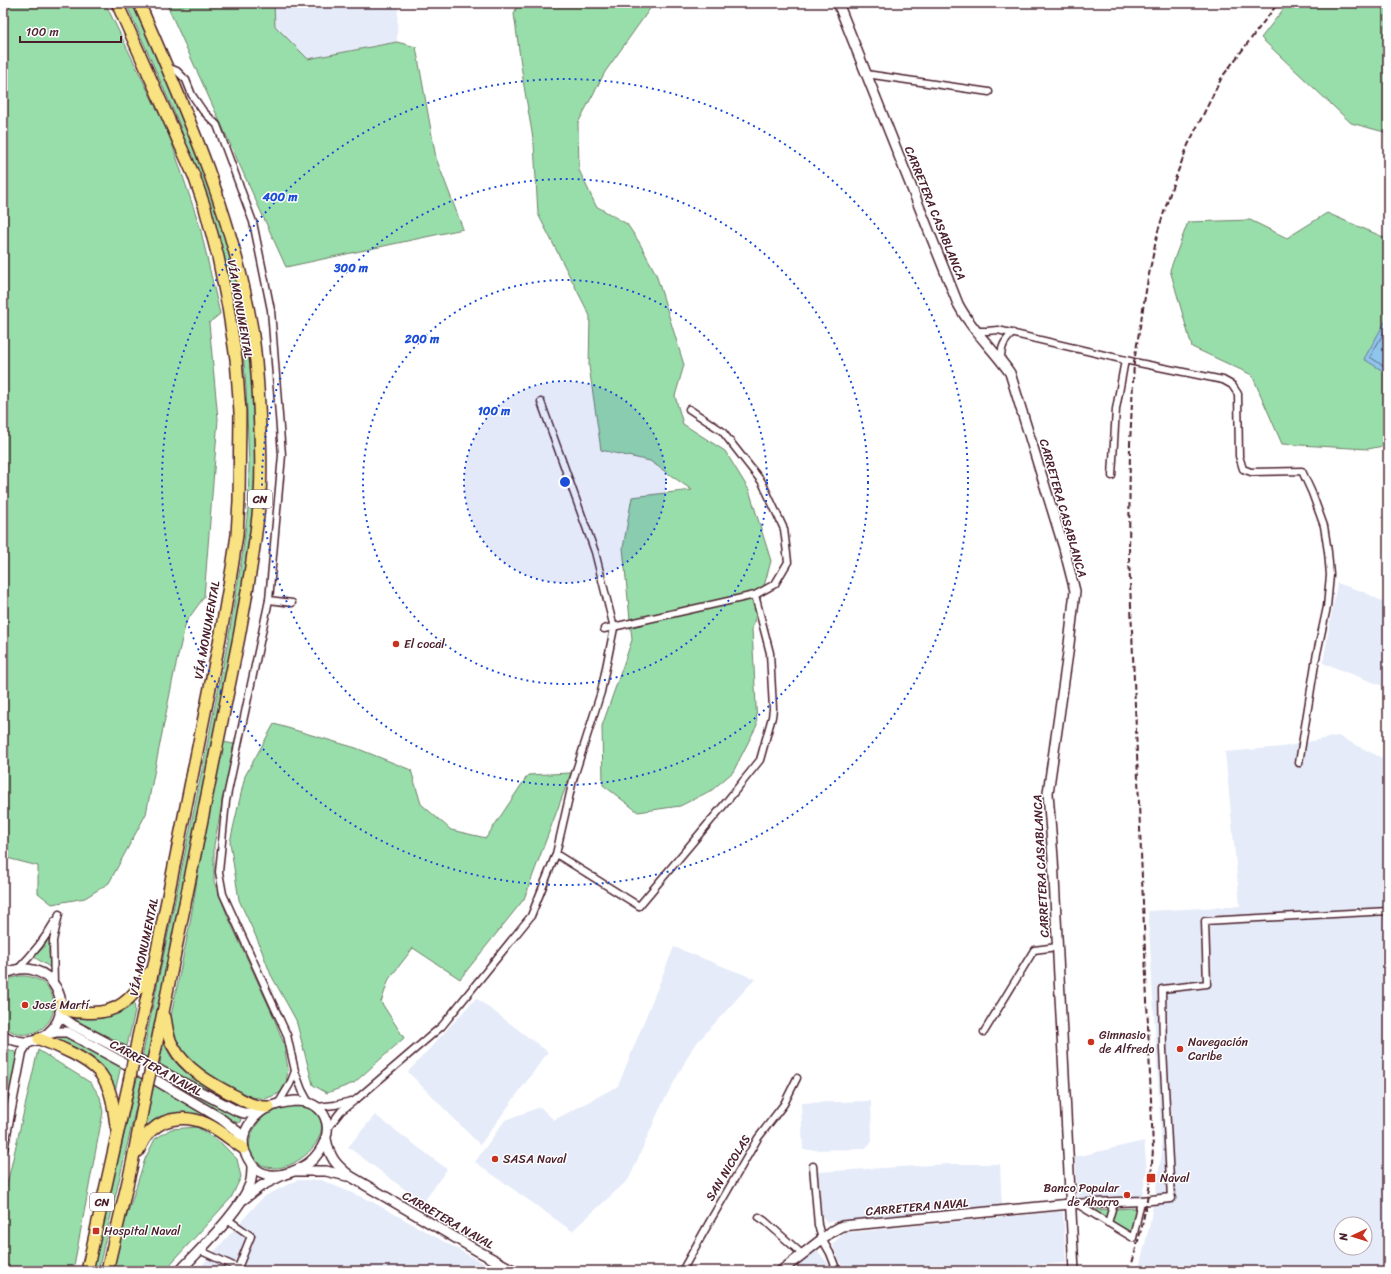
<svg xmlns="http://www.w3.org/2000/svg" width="1391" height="1274" font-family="Sriracha,sans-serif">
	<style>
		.built { fill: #e5ebf9; fill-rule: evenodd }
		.green { fill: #98deaa; stroke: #717e6a }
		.water { fill: #8dc5ec; stroke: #72839f }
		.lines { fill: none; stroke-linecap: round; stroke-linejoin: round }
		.shore { stroke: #656178; stroke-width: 1 }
		.minor-casing { stroke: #4a1f2b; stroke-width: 9 }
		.tertiary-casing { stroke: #4a1f2b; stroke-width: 11 }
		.secondary-casing { stroke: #4a1f2b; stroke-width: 12 }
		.motorway-casing { stroke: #4a1f2b; stroke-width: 14 }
		.minor { stroke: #fff; stroke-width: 6 }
		.tertiary { stroke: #fff; stroke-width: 8 }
		.secondary { stroke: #fff; stroke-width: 9 }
		.motorway { stroke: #f8e281; stroke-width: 11 }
		.rail { stroke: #4a1f2b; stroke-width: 2; stroke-dasharray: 6 3; stroke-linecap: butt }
		.motorway-bridge-casing { stroke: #4a1f2b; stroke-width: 14; stroke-linecap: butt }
		.motorway-bridge { stroke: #f8e281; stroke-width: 11 }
		.ring { fill: none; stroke: #1d4ed8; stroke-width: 2; stroke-dasharray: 2 4 }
		.poi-dot { fill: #c8321e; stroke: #fff; stroke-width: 1.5 }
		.labels { text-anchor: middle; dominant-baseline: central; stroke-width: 3; stroke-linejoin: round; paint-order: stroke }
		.shield { fill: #fff; stroke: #80626b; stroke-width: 1 }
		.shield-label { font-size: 11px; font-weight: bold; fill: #4a1f2b }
		.street-label { font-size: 12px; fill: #4a1f2b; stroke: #fff }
		.poi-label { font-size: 12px; fill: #4a1f2b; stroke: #fff; text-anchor: start }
		.centre { fill: #1d4ed8; stroke: #fff; stroke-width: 2 }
		.ring-label { font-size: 12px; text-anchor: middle; font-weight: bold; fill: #1d4ed8; stroke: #fff; stroke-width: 3; stroke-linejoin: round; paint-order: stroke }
	</style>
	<rect width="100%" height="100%" fill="#fff"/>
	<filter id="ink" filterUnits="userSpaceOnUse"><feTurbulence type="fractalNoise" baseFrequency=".025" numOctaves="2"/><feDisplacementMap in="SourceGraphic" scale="8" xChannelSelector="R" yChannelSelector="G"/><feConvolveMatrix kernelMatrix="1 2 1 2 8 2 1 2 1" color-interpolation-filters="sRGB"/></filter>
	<g filter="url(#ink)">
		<g class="built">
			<polygon points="274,3 398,3 397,42 308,59 275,26"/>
			<polygon points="1337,583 1364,592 1388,604 1388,688 1323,663"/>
			<path d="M1338,736L1388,761V1037H1384L1388,1099V1271H1138L1149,1228L1162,1152L1148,911L1240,906L1225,752L1282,747ZM1341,1224H1365V1248H1341Z"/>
			<polygon points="674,947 755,979 693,1047 661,1106 629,1179 572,1231 475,1162 505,1120 540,1107 554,1120 618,1086"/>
			<polygon points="476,998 548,1052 480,1145 408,1072"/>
			<polygon points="871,1101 872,1142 864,1149 803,1150 801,1103"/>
			<polygon points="375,1115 447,1169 423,1203 348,1147"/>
			<polygon points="1144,1141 1147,1170 1142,1196 1078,1199 1075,1157"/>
			<polygon points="948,1164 1000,1164 1002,1208 827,1222 822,1216 818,1172"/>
			<polygon points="297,1180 321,1180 371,1201 497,1271 197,1271 263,1197"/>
			<polygon points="1063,1211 1066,1263 942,1271 844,1271 832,1244 845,1233"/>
			<polygon points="816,1249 832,1268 833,1271 788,1271"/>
		</g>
		<g class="green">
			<polygon points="3,3 105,3 168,132 200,227 220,314 209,323 218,419 204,597 186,622 174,673 146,814 109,883 85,898 52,904 38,893 38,866 3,857 3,106 6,104 3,93"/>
			<polygon points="126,3 134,3 170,84 199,156 226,240 240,298 248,340 252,384 255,462 254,506 249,548 234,638 200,807 149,1051 98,1271 92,1271 143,1053 194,810 228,641 243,551 248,508 249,464 246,387 242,342 234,300 220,243 205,196 178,121"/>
			<polygon points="166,3 274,3 275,26 308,59 397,42 416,47 436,158 463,229 286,267"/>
			<polygon points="518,3 654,3 605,72 578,123 579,170 596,206 627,224 639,242 656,274 684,365 675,396 683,424 725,451 749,490 771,561 752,629 757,725 733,772 712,790 680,806 638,812 603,785 602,726 632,640 623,548 632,497 692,490 650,461 601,450 589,366 590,316 538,214 534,144 524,86 514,14"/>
			<polygon points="1288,3 1388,3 1388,133 1351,123 1261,38"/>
			<polygon points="1327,213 1388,239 1388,317 1364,359 1388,374 1388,445 1368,449 1282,444 1252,375 1192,347 1170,270 1188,222 1250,220 1287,238"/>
			<polygon points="274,724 356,748 411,770 421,804 451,830 486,838 528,775 571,773 524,899 460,979 413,948 389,979 381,1002 404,1038 354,1083 327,1093 313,1085 296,1020 271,975 258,941 239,900 230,842 245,776"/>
			<polygon points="223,742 234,744 214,845 214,882 228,917 272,1013 284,1044 288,1069 286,1083 280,1093 265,1099 252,1097 220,1084 191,1065 171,1036 171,1016 190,923 201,855"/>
			<polygon points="48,939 50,939 49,952 51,968 34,957 44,947"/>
			<path d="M19,976C61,974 66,1027 28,1034C19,1036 9,1031 3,1025V986L12,978Z"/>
			<polygon points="134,1000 135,1011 127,1046 83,1024 68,1014"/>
			<path d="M163,1033C164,1044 169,1056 177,1064C190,1079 227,1095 246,1105L241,1106L233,1104L160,1065Z"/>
			<polygon points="66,1036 121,1066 114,1096 108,1075 96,1061 57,1039 59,1037"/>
			<polygon points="3,1047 17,1053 18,1055 7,1107 3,1105 6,1066 3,1057"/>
			<polygon points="38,1050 91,1083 100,1097 103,1112 73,1271 3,1271 3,1202"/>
			<polygon points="158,1073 238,1117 241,1119 240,1122 238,1123 232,1120 157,1077"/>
			<polygon points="154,1085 219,1122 193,1116 145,1132 143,1124"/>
			<path d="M302,1105C349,1119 301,1176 267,1167C238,1160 249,1125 269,1113C279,1108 290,1106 302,1105Z"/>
			<polygon points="197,1127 221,1143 237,1159 241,1177 231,1198 164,1271 111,1271 121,1234 145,1159 155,1139 171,1129"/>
			<polygon points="1136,1208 1131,1232 1092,1210"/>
		</g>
		<polygon class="water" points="1388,317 1388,374 1364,359"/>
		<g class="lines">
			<polyline class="shore" points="1388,325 1370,357 1388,369"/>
			<defs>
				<g id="minor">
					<polyline points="167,67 177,71 186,80 192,95 203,111 217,125 253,222 271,310 282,455 269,600 226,801 219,872 223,894 287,1035 295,1071 302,1090 309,1103"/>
					<polyline points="866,74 989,92"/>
					<polyline points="975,331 987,331 998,330 1134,362 1223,380 1232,385 1238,394 1239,456 1243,469 1251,472 1302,471 1312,493 1324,526 1328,552 1330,575 1327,607 1316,658 1299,763"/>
					<path d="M1001,359C1001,347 1004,341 1013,333"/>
					<polyline points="1112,476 1116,409 1125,360"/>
					<polyline points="269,600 292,603"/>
					<polyline points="604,629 755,595 775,584 788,562 784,529 762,482 722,431 689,409"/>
					<polyline points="556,854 639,906 723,806 760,760 772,717 773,709 770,653 755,595"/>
					<path d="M18,969C33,954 45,939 55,921"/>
					<polyline points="54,984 53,941 59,914"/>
					<polyline points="984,1032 1034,950 1057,947"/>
					<polyline points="278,1104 290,1084 295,1071"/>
					<polyline points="317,1107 335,1105 351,1101"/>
					<polyline points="327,1129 341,1111 358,1098 442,1026 531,916 556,854 573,780 601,692 614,628 595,552 541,402"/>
					<polyline points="813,1166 818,1225 822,1239 830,1253 837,1271"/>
					<polyline points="1171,1198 1163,1050 1162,989 1207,984 1205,921 1388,911"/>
					<polyline points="1077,1204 1133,1238 1141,1201"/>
					<polyline points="759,1217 765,1221 802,1254"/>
					<polyline points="1108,1223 1114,1202"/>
					<polyline points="199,1250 238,1268 251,1236 227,1219"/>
					<polyline points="682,1271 710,1221 758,1138 784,1104 797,1078"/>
				</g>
				<g id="tertiary">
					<polyline points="3,1150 22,1052 27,1044 34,1041"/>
					<polyline points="1070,1204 1141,1201 1171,1198"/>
				</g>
				<g id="secondary">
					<path d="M838,3L958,304C972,331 993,348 1010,373L1064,548L1075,591L1068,653L1048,793L1053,858L1074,1271"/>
					<path d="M3,975C49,949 85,1013 41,1038C29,1045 14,1042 3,1035"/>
					<polyline points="60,1012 63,1018 73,1025 237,1111 244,1113 259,1113"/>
					<polyline points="47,1034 56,1032 67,1032 159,1082 220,1118 238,1132 243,1143"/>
					<path d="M295,1101C326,1101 336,1127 319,1152C308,1169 275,1183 257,1170C251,1165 248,1159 245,1152C238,1137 252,1116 265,1109C274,1104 285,1102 295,1101Z"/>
					<path d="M326,1139C330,1158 335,1164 350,1176L478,1251L515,1271"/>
					<polyline points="296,1171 326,1171 347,1176"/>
					<polyline points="244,1199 261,1186 283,1175"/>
					<path d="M180,1271C201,1248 240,1212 250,1184C252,1178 252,1172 252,1166"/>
					<polyline points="781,1271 831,1232 842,1226 1070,1204"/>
				</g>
				<g id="motorway">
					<polyline points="117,3 194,176 205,208 218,257 228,307 236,359 240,412 239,501 237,535 232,568 221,633 154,965 138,1037"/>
					<path d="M139,3C185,108 233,215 252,329C257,362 259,397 260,431C261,456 262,481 259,506C255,550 247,593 239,637L156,1047"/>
					<path d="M61,1004C67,1012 74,1012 83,1012C117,1016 132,999 149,973"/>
					<path d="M165,1017C167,1027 167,1037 173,1046C185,1069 212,1084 235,1096C241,1099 247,1103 254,1105C259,1107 264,1107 269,1107"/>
					<path d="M39,1039C56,1045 92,1060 102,1076C112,1090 114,1110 116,1126"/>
					<path d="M138,1151C142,1144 145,1135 152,1130C167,1116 189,1116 207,1124C220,1130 231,1140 243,1148"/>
					<polyline points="87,1271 129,1082"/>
					<polyline points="107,1271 132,1164 147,1086"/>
				</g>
			</defs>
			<use href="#minor" class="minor-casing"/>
			<use href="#tertiary" class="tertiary-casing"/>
			<use href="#secondary" class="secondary-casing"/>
			<use href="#motorway" class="motorway-casing"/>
			<use href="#minor" class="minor"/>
			<use href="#tertiary" class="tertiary"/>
			<use href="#secondary" class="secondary"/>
			<use href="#motorway" class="motorway"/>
			<polyline class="rail" points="1130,1271 1142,1226 1151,1178 1153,1149 1129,557 1130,444 1134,362 1148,279 1158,231 1172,187 1188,145 1222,77 1278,3"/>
			<defs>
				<g id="motorway-bridge">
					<polyline points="129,1082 138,1037"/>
					<polyline points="147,1086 156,1047"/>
				</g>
			</defs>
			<use href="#motorway-bridge" class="motorway-bridge-casing"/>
			<use href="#motorway-bridge" class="motorway-bridge"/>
		</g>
	</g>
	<circle cx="565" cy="482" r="101" fill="#1d4ed8" fill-opacity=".12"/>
	<g class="ring">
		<circle cx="565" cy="482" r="101"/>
		<circle cx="565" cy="482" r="202"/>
		<circle cx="565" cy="482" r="303"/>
		<circle cx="565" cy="482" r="403"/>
	</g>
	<g class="poi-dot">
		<circle cx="396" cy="644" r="4"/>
		<circle cx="25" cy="1005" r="4"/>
		<circle cx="1091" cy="1042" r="4"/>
		<circle cx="1180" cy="1049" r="4"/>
		<circle cx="495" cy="1159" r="4"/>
		<rect x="1146" y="1173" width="10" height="10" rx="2"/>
		<circle cx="1127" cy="1195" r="4"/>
		<rect x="92" y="1227" width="8" height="8" rx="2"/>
	</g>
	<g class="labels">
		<g class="shield">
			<rect x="248" y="490" width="24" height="18" rx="3"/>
			<rect x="90" y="1193" width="24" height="18" rx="3"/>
		</g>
		<g class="shield-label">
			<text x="260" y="499">CN</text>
			<text x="102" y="1202">CN</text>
		</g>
		<g class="street-label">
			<text transform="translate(935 213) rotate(68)">CARRETERA CASABLANCA</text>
			<text transform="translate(240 309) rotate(80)">VÍA MONUMENTAL</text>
			<text transform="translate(1063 508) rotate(74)">CARRETERA CASABLANCA</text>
			<text transform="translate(207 630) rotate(-80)">VÍA MONUMENTAL</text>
			<text transform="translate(1041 866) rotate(-93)">CARRETERA CASABLANCA</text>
			<text transform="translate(144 947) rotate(-78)">VÍA MONUMENTAL</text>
			<text transform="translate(156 1068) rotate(29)">CARRETERA NAVAL</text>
			<text transform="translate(728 1168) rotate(-59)">SAN NICOLAS</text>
			<text transform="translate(917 1207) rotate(-5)">CARRETERA NAVAL</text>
			<text transform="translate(448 1220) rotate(30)">CARRETERA NAVAL</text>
		</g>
		<g class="poi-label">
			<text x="404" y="644">El cocal</text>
			<text x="33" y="1005">José Martí</text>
			<text x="1099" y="1035">Gimnasio<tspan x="1099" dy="14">de Alfredo</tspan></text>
			<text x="1188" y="1042">Navegación<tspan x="1188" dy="14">Caribe</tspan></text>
			<text x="503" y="1159">SASA Naval</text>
			<text x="1160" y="1178">Naval</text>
			<text x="1119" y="1188" text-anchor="end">Banco Popular<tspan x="1119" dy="14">de Ahorro</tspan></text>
			<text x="104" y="1231">Hospital Naval</text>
		</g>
	</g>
	<circle cx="565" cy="482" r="6" class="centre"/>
	<g class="ring-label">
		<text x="280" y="201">400 m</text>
		<text x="351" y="272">300 m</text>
		<text x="422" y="343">200 m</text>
		<text x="494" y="415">100 m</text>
	</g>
	<rect width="1391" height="1274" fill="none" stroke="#fff" stroke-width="16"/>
	<rect x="8" y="8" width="1375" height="1258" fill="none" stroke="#4a1f2b" stroke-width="1.5" filter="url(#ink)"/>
	<g transform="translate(1353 1236) rotate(266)"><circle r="19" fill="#ffffff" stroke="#b7a5aa"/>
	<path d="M0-3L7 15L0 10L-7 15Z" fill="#c8321e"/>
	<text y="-6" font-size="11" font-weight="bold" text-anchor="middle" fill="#4a1f2b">N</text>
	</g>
	<path d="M20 36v6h101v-6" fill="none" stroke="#4a1f2b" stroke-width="2"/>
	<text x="26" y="36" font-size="12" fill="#4a1f2b" stroke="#ffffff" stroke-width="3" paint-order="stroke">100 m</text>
</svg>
